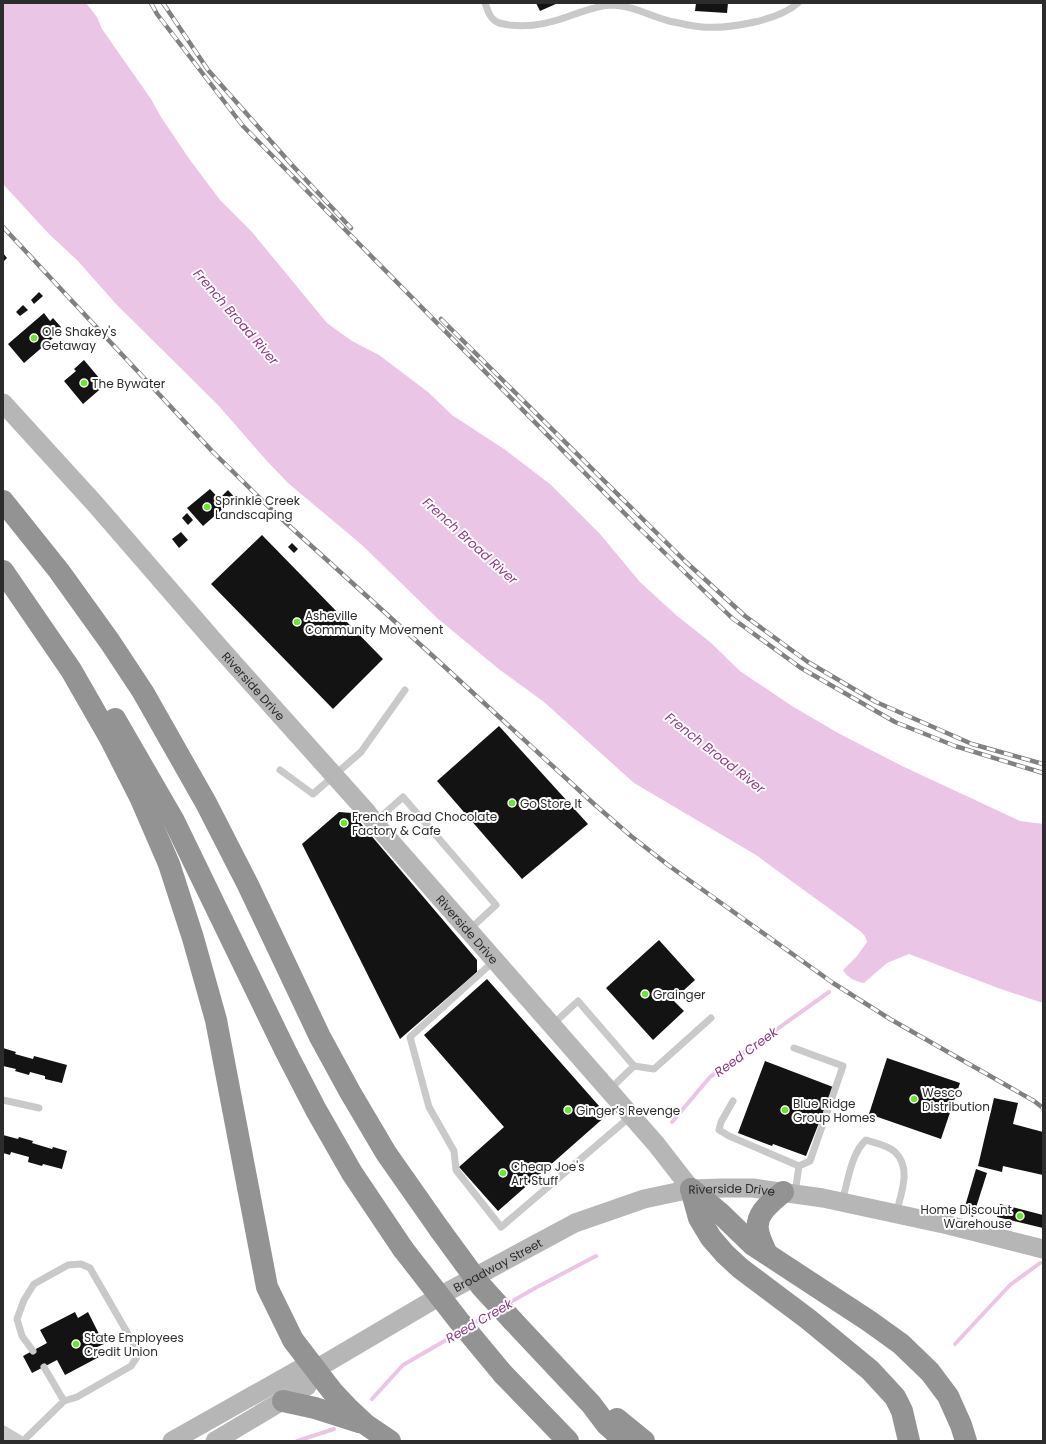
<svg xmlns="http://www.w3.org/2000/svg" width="1046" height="1444" font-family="Poppins,sans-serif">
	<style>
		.water { fill: #ebc5e6 }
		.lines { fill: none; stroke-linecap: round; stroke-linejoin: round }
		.stream { stroke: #ebc5e6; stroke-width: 4 }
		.building { fill: #131313 }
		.lane { stroke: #c9c9c9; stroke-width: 7 }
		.street { stroke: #c9c9c9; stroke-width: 13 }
		.secondary { stroke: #b6b6b6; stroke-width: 19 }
		.highway { stroke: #939393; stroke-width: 22 }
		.rail-casing { stroke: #818181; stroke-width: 4.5 }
		.rail { stroke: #fff; stroke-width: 3; stroke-dasharray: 9; stroke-linecap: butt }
		.highway-bridge { stroke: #939393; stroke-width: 22 }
		.poi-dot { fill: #68e82a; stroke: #fff; stroke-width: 1.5 }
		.labels { text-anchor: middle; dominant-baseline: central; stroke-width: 4; stroke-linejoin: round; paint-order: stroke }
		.poi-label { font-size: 12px; fill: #2c2c2c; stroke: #fff; text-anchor: start }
		.street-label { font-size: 12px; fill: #2c2c2c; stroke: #fff }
		.water-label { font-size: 13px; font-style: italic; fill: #8f3a84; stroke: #fff }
	</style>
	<rect width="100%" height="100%" fill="#fff"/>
	<path class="water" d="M3,3H86L97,17L102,29L151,99L161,117L190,160L220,200L252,232L327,323L352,341L379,355L428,392L452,415L504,449L550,484L600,534L640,582L676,615L710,642L740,671L792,706L838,733L902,766L1020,821L1043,824V1003L998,988L909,954L887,963L864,983C854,981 848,978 843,970L857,956L867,942L865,936L860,931L756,855L634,783L544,702L500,670L437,618L362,545L288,483L266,460L218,405L115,303L78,261L49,234L3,184Z"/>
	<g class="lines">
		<g class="stream">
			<polyline points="672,1122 710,1077 829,992"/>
			<polyline points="507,1304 537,1287 596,1256"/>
			<polyline points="471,1325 494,1311"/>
			<polyline points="955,1344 1010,1285 1040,1263"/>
			<polyline points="372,1399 403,1365 460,1332"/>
			<polyline points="297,1441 334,1429"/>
		</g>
	</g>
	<g class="building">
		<polygon points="536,3 558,3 540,11"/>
		<polygon points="696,3 728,3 727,13 695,11"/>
		<polygon points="3,253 7,258 3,262"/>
		<polygon points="39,292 43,296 34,304 31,300"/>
		<polygon points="23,305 28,310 20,316 16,312"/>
		<polygon points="44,313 50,321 53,318 61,327 60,332 24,363 8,344"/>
		<polygon points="84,360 105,385 83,404 64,381 76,371 74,369"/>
		<polygon points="210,489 226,506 203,526 187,508"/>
		<polygon points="228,490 236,499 230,505 221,497"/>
		<polygon points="187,513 193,520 188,525 182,518"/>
		<polygon points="181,532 188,540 179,548 172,539"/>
		<polygon points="262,535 383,659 333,709 211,584"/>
		<polygon points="292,543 298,549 294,553 288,547"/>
		<polygon points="499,726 588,824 522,879 437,781"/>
		<polygon points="339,812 352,813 477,960 477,972 400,1039 302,844"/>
		<polygon points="659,940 695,980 673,1000 684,1011 653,1040 606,988"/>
		<polygon points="487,979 607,1115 498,1211 459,1167 504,1127 424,1035"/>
		<polygon points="3,1048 16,1052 15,1054 33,1059 34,1056 67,1065 62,1083 45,1079 45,1076 30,1072 29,1075 15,1071 16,1069 3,1066"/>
		<polygon points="887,1058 960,1083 941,1139 869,1114"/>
		<polygon points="765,1061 833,1087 806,1156 773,1144 772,1146 738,1133"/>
		<polygon points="994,1098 1018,1103 1013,1124 1043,1132 1043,1175 1003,1166 1002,1172 978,1166"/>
		<polygon points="3,1135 18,1139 19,1137 33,1141 32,1143 52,1149 53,1147 67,1151 62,1169 43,1164 42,1166 28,1162 29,1157 11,1152 10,1155 3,1153"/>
		<polygon points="976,1169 987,1173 973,1217 963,1213"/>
		<polygon points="1000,1204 1043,1215 1043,1228 997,1217"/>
		<polygon points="75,1312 78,1318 88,1312 104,1344 95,1348 99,1357 65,1375 57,1360 32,1373 23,1356 47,1343 40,1330"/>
	</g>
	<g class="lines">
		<g class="lane">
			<path d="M485,3C487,8 489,16 493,19C497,24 504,24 510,25C533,28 554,22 575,14C587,10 598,6 610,5C631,5 650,16 669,21C680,23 691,26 702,27C728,29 778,21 798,3"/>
			<polyline points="280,770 313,794 361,752 405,690"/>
			<polyline points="376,821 403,797 496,905 469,930"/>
			<polyline points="494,961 410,1037 429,1107 454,1151 456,1170 501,1227 631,1116"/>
			<polyline points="552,1025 578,1001 634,1066 610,1089"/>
			<polyline points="794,1048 843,1066 810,1161 799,1166"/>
			<polyline points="634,1066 654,1069 711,1018"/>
			<polyline points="3,1100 39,1108"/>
			<polyline points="733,1101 721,1122 719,1130 729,1136 799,1166 795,1193"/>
			<path d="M842,1201C848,1182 851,1153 866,1140C875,1143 888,1145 895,1152C912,1168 901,1194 896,1214"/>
			<polyline points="44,1367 64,1401"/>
			<polyline points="23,1441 64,1401 77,1397 131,1366 137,1357 135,1346 90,1268 81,1264 68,1265 34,1284 24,1300 17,1319 22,1336 33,1351"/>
		</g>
		<polyline class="street" points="3,1432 18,1441"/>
		<g class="secondary">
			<path id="s1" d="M3,403L96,505L220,648L366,811L378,827L656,1144L691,1189"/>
			<path id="s2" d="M172,1441L298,1370L316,1369L445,1293L575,1223L644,1199L691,1189L722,1188H753L823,1198L948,1225L1043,1249"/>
			<polyline points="215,1441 307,1386 316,1369"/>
		</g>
		<g class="highway">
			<polyline points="3,501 59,571 110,642 143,692 206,803 248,885 320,1037 350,1092 386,1153 440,1230"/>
			<polyline points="3,571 71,670 110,738 140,797 169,864 193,938 216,1020 267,1287 293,1340 332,1391 348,1408 365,1424 390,1441"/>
			<polyline points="115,719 174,821 286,1052 316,1110 352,1173 403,1249"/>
			<polyline points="691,1189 720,1213 753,1245 869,1321 901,1344 930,1372 948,1396 961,1425 966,1441"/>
			<polyline points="691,1189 699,1218 711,1238 725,1254 740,1268 808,1319 870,1370 895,1397 902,1411 909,1441"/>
			<path d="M767,1254C764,1247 759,1238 758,1230C755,1213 772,1202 783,1192"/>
			<polyline points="513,1321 591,1404 606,1424 625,1441"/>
			<polyline points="503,1374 568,1441"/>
			<polyline points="283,1401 315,1408 359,1422"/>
			<polyline points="617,1419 644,1441"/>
		</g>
		<defs>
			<g id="rail">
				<polyline points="151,3 157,14 243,126 639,528 732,618 801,668 895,722 955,746 1043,773"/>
				<polyline points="163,3 208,70 292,165 351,228"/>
				<polyline points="3,227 212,451 274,512 434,657 594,804 631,836 668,865 833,983 890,1019 1034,1101 1043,1108"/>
				<polyline points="441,319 686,562 745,616 808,662 876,702 972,744 1043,764"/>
			</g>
		</defs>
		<use href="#rail" class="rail-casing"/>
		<use href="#rail" class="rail"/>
		<g class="highway-bridge">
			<polyline points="440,1230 481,1286 513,1321"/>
			<polyline points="403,1249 459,1321 503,1374"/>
		</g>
	</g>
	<g class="poi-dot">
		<circle cx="34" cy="338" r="4"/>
		<circle cx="84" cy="383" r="4"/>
		<circle cx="207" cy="507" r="4"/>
		<circle cx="297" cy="622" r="4"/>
		<circle cx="512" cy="803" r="4"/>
		<circle cx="344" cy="823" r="4"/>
		<circle cx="645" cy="994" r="4"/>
		<circle cx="914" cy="1099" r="4"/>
		<circle cx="568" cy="1110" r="4"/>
		<circle cx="785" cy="1110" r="4"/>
		<circle cx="503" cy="1173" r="4"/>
		<circle cx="1020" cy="1216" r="4"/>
		<circle cx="76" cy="1344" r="4"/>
	</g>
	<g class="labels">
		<g class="poi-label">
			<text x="42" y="331">Ole Shakey's<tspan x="42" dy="14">Getaway</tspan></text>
			<text x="92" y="383">The Bywater</text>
			<text x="215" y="500">Sprinkle Creek<tspan x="215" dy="14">Landscaping</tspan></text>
			<text x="305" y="615">Asheville<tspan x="305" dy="14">Community Movement</tspan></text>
			<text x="520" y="803">Go Store It</text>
			<text x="352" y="816">French Broad Chocolate<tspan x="352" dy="14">Factory &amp; Cafe</tspan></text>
			<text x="653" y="994">Grainger</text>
			<text x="922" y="1092">Wesco<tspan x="922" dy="14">Distribution</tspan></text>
			<text x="793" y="1103">Blue Ridge<tspan x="793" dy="14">Group Homes</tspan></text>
			<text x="576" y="1110">Ginger’s Revenge</text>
			<text x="511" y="1166">Cheap Joe's<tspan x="511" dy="14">Art Stuff</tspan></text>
			<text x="1012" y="1209" text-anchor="end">Home Discount<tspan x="1012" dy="14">Warehouse</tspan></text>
			<text x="84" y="1337">State Employees<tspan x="84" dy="14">Credit Union</tspan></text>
		</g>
		<g class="street-label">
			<text stroke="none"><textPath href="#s1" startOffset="378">Riverside Drive</textPath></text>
			<text stroke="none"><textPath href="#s1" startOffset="702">Riverside Drive</textPath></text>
			<text stroke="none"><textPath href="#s2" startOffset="622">Riverside Drive</textPath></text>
			<text stroke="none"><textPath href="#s2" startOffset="372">Broadway Street</textPath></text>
		</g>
		<g class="water-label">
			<text transform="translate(236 317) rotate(49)">French Broad River</text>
			<text transform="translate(470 541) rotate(42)">French Broad River</text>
			<text transform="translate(715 753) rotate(38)">French Broad River</text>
			<text transform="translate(746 1052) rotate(-36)">Reed Creek</text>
			<text transform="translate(479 1321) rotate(-30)">Reed Creek</text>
		</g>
	</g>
	<rect width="1046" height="1444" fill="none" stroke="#2c2c2c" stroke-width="8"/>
</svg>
